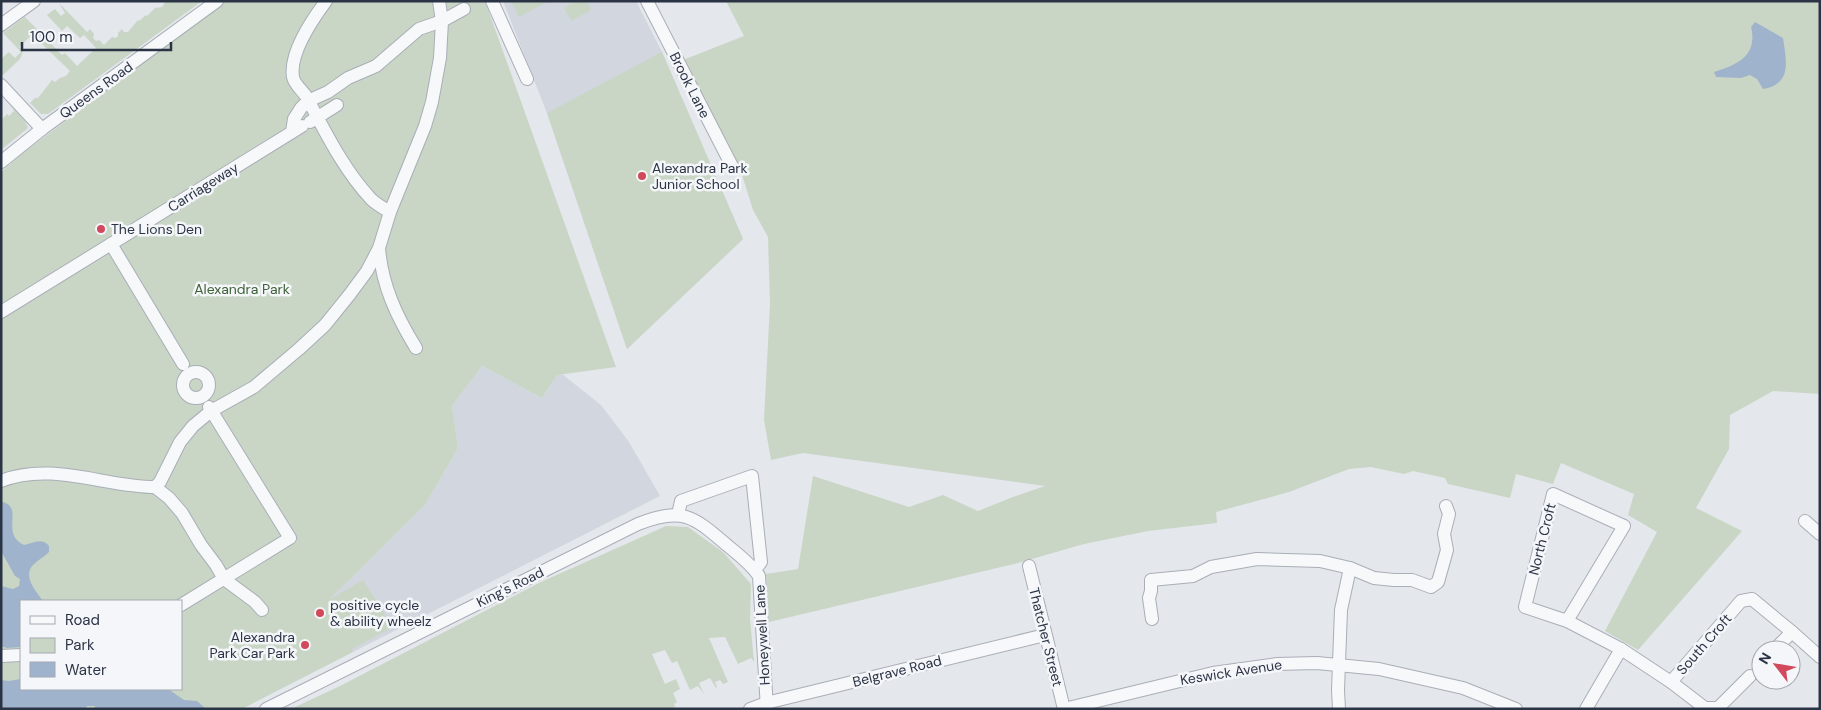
<svg xmlns="http://www.w3.org/2000/svg" width="1821" height="710" font-family="'DM Sans',sans-serif">
	<style>
		.built { fill: #d2d6de }
		.green { fill: #c9d6c5; fill-rule: evenodd }
		.water { fill: #9fb4cc }
		.lines { fill: none; stroke-linecap: round; stroke-linejoin: round }
		.minor-casing { stroke: #a9aeb7; stroke-width: 14 }
		.minor { stroke: #f7f8fa; stroke-width: 12 }
		.poi-dot { fill: #d1495b; stroke: #f4f6f9; stroke-width: 2 }
		.labels { text-anchor: middle; dominant-baseline: central; stroke-width: 5; stroke-linejoin: round; paint-order: stroke }
		.street-label { font-size: 14px; fill: #2b3445; stroke: #f4f6f9 }
		.poi-label { font-size: 14px; fill: #2b3445; stroke: #f4f6f9; text-anchor: start }
		.park-label { font-size: 14px; fill: #3f6138; stroke: #f4f6f9 }
	</style>
	<rect width="100%" height="100%" fill="#e4e7ec"/>
	<g class="built">
		<polygon points="503,1 636,1 662,52 743,239 627,349 547,113"/>
		<polygon points="482,366 542,398 557,375 562,374 601,405 629,442 660,496 353,652 327,602 425,505 458,448 452,406"/>
	</g>
	<g class="green">
		<polygon points="166,1 202,1 48,114 41,114 30,103 35,98 38,98 52,80 55,82 60,78 66,76 70,71 40,42 43,38 36,31 19,47 23,51 20,59 3,75 1,74 1,59 9,52 15,58 21,52 3,33 25,17 62,55 65,53 77,66 96,48 84,35 80,38 67,26 62,31 47,15 55,9 61,16 65,13 59,3 87,32 90,29 94,34 93,38 96,41 99,40 104,45 112,37 116,38 118,36 118,33 122,29 124,32 128,32 138,20 139,21 146,15 147,16 155,8 162,7"/>
		<path d="M225,1H485L616,367L557,375L542,398L482,366L452,406L458,448L425,505L329,600L363,580L393,627L352,649L353,652L242,709H1V172L23,153ZM21,601H181V689H21Z"/>
		<polygon points="511,1 549,1 519,17"/>
		<polygon points="576,1 587,1 591,10 571,21 564,8"/>
		<polygon points="726,1 1820,1 1820,394 1773,391 1730,415 1729,449 1696,508 1742,531 1638,650 1605,631 1657,532 1628,515 1634,494 1561,463 1553,484 1516,474 1510,498 1448,484 1445,478 1413,471 1404,474 1371,467 1349,469 1289,492 1216,512 1217,523 1148,531 1084,544 1014,564 769,622 766,574 798,569 813,476 909,507 943,495 978,511 1013,497 1045,486 803,453 771,460 764,420 770,304 768,237 753,210 739,165 683,60 744,36"/>
		<polygon points="662,52 743,239 627,349 547,113"/>
		<polygon points="12,107 25,121 28,128 1,150 1,123 3,122 1,120 7,114 9,116 14,111"/>
		<polygon points="666,526 688,527 723,552 751,584 750,619 754,662 751,658 738,664 725,637 709,638 728,682 723,684 720,680 715,682 717,687 716,688 710,678 699,683 704,694 698,686 690,690 677,661 672,663 665,650 652,654 665,684 676,679 680,689 673,693 677,702 674,704 675,707 671,709 291,709 340,686 541,582"/>
	</g>
	<g class="water">
		<path d="M1755,22L1783,38C1786,60 1793,84 1763,89L1757,79L1750,75L1741,78L1716,77L1714,72C1737,65 1758,56 1751,27Z"/>
		<path d="M3,502C24,508 0,534 24,545C33,543 42,537 49,546V552C44,557 38,560 33,565C22,577 37,592 43,601H21V647L7,648L1,646V586L13,589L19,586L20,579L15,576L1,551V503Z"/>
		<polygon points="21,679 21,689 168,689 184,700 197,701 206,709 94,709 95,706 87,706 85,709 1,709 1,680 9,681"/>
	</g>
	<g class="lines">
		<defs>
			<g id="minor">
				<path d="M326,1C312,20 289,53 293,77C294,84 302,90 306,96C325,131 343,169 371,199C376,204 383,208 390,212"/>
				<polyline points="492,1 527,79"/>
				<polyline points="647,1 733,168"/>
				<polyline points="1,25 34,1"/>
				<polyline points="1,85 42,129"/>
				<polyline points="310,122 337,105"/>
				<polyline points="292,132 294,119 301,108 308,101 328,92 348,78 376,66 419,29 442,21 464,9"/>
				<polyline points="1,162 42,129 217,1"/>
				<polyline points="111,244 183,364"/>
				<path d="M379,248C382,286 397,317 416,348"/>
				<polyline points="1,312 302,126"/>
				<circle cx="196" cy="385" r="13"/>
				<path d="M1,481C51,461 105,487 155,487L160,482L180,442L193,426L211,411L254,387L299,349L325,325L350,294L367,271L379,248L390,212L425,126L432,102L440,58L442,21L439,1"/>
				<polyline points="155,487 169,498 182,513 201,545 216,565 224,579 255,602 262,610"/>
				<polyline points="678,515 681,501 752,476 761,562 755,570"/>
				<polyline points="1805,521 1820,534"/>
				<polyline points="1029,566 1064,709"/>
				<polyline points="181,605 290,538 209,407"/>
				<polyline points="1152,619 1149,598 1151,591 1151,580 1193,576 1211,567 1257,559 1320,561 1350,568 1374,578 1394,580 1412,580 1431,587 1438,582 1447,550 1444,534 1449,514 1446,506"/>
				<polyline points="1567,621 1624,526 1553,494 1525,607 1567,621 1621,649 1671,682"/>
				<polyline points="1792,632 1820,657"/>
				<polyline points="1,656 21,655"/>
				<polyline points="1750,676 1718,708 1705,708 1671,682 1741,601 1752,599 1792,632 1774,650"/>
				<path d="M266,709L638,524C683,506 694,517 728,546C739,555 751,564 759,576L767,709"/>
				<polyline points="750,709 766,703 1045,635"/>
				<polyline points="1064,709 1213,673 1277,664 1317,663 1379,669 1463,688 1516,709"/>
				<polyline points="1339,709 1338,690 1341,610 1350,568"/>
				<polyline points="1586,709 1621,649"/>
			</g>
		</defs>
		<use href="#minor" class="minor-casing"/>
		<use href="#minor" class="minor"/>
	</g>
	<g class="poi-dot">
		<circle cx="642" cy="176" r="5"/>
		<circle cx="101" cy="229" r="5"/>
		<circle cx="320" cy="613" r="5"/>
		<circle cx="305" cy="645" r="5"/>
	</g>
	<g class="labels">
		<g class="street-label">
			<text transform="translate(690 85) rotate(63)">Brook Lane</text>
			<text transform="translate(96 90) rotate(-36)">Queens Road</text>
			<text transform="translate(203 187) rotate(-32)">Carriageway</text>
			<text transform="translate(1542 539) rotate(-76)">North Croft</text>
			<text transform="translate(510 587) rotate(-26)">King's Road</text>
			<text transform="translate(762 635) rotate(-93)">Honeywell Lane</text>
			<text transform="translate(1046 637) rotate(76)">Thatcher Street</text>
			<text transform="translate(1704 644) rotate(-49)">South Croft</text>
			<text transform="translate(897 671) rotate(-14)">Belgrave Road</text>
			<text transform="translate(1231 672) rotate(-9)">Keswick Avenue</text>
		</g>
		<g class="poi-label">
			<text x="652" y="168">Alexandra Park<tspan x="652" dy="16">Junior School</tspan></text>
			<text x="111" y="229">The Lions Den</text>
			<text x="330" y="605">positive cycle<tspan x="330" dy="16">&amp; ability wheelz</tspan></text>
			<text x="295" y="637" text-anchor="end">Alexandra<tspan x="295" dy="16">Park Car Park</tspan></text>
		</g>
		<g class="park-label">
			<text x="242" y="289">Alexandra Park</text>
		</g>
	</g>
	<rect width="1821" height="710" fill="none" stroke="#2b3445" stroke-width="5"/>
	<rect x="20" y="600" width="162" height="90" fill="#f4f6f9" stroke="#a4a8b1"/>
	<rect x="30" y="616" width="25" height="8" fill="#f7f8fa" stroke="#a4a8b1"/>
	<text x="65" y="625" font-size="15" fill="#2b3445">Road</text>
	<rect x="30" y="638" width="25" height="15" fill="#c9d6c5" stroke="#a4a8b1"/>
	<text x="65" y="650" font-size="15" fill="#2b3445">Park</text>
	<rect x="30" y="662" width="25" height="15" fill="#9fb4cc" stroke="#a4a8b1"/>
	<text x="65" y="675" font-size="15" fill="#2b3445">Water</text>
	<g transform="translate(1776 665) rotate(301)"><circle r="24" fill="#f4f6f9" stroke="#a4a8b1"/>
	<path d="M0-4L9 19L0 12L-9 19Z" fill="#d1495b"/>
	<text y="-8" font-size="14" font-weight="bold" text-anchor="middle" fill="#2b3445">N</text>
	</g>
	<path d="M22 42v8h149v-8" fill="none" stroke="#2b3445" stroke-width="2.5"/>
	<text x="30" y="42" font-size="15" fill="#2b3445" stroke="#f4f6f9" stroke-width="4" paint-order="stroke">100 m</text>
</svg>
